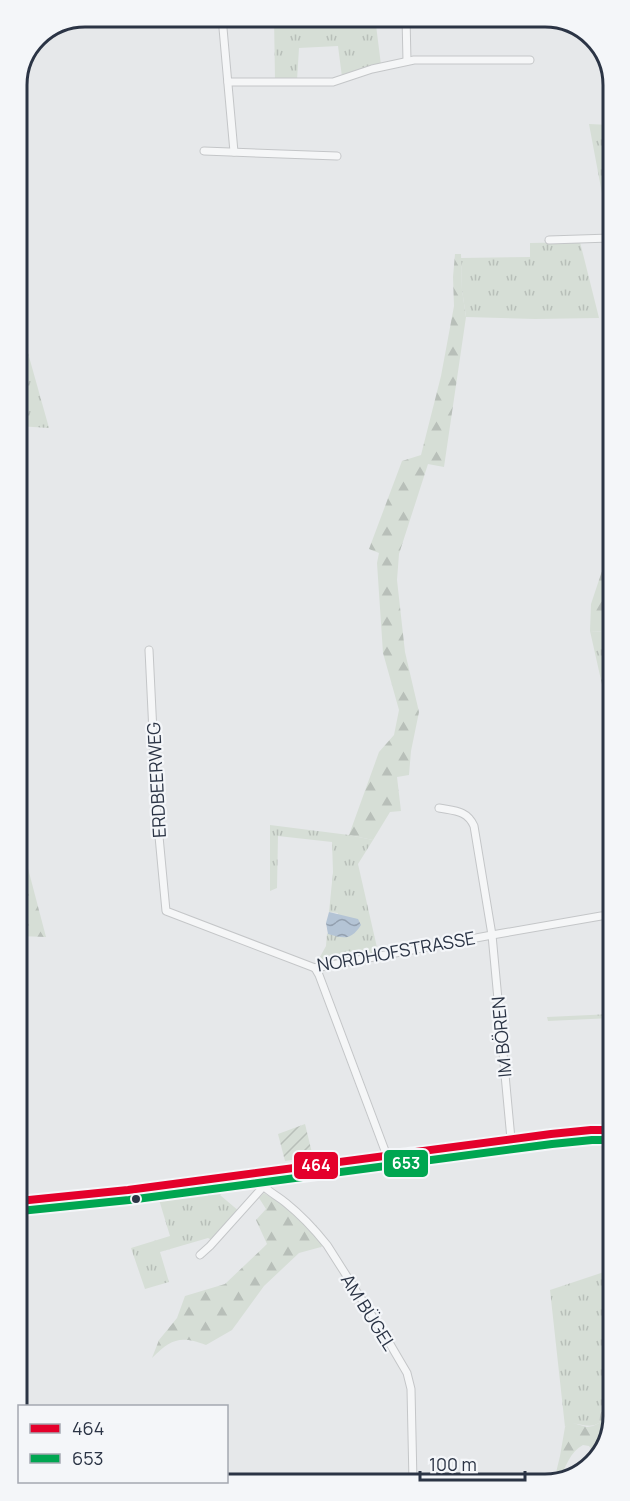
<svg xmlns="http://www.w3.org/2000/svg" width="630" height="1501" font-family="Manrope,sans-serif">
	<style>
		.grass { fill: url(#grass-tufts) }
		.forest { fill: url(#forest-firs) }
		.garden { fill: url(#garden-furrows) }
		.water { fill: url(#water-waves) }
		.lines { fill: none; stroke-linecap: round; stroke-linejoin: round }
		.stream { stroke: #b4c4d5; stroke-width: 2 }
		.street-casing { stroke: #c4c6c8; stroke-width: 9 }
		.secondary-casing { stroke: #c4c6c8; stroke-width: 11 }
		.street { stroke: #f5f6f7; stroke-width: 7 }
		.secondary { stroke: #f8f8f8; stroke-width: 9 }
		.bus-1-casing { stroke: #f4f6f9; stroke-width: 12 }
		.bus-2-casing { stroke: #f4f6f9; stroke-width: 12 }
		.bus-1 { stroke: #e4002b; stroke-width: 8 }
		.bus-2 { stroke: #00a651; stroke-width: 8 }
		.bus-dot { fill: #2b3445; stroke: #f4f6f9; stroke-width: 2 }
		.labels { text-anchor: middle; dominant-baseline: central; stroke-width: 4.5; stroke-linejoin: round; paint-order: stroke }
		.street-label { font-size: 18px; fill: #2b3445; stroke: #f4f6f9 }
		.rim { fill: none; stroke: #2b3445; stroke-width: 3 }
		.line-badge { stroke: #f4f6f9; stroke-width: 2 }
		.badge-label { font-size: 16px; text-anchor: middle; font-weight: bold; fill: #fff }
	</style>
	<defs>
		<pattern id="grass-tufts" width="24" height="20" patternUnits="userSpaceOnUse" patternTransform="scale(1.5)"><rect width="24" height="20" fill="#d6ded6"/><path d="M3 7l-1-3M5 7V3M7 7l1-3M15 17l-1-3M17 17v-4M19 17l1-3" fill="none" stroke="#b8bfb9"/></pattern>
		<pattern id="forest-firs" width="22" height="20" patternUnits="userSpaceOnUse" patternTransform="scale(1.5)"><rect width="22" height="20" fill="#d6ded6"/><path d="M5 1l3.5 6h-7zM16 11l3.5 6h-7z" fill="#b8bfb9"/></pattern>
		<pattern id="garden-furrows" width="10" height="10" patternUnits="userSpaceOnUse" patternTransform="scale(1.5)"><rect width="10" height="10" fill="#d6ded6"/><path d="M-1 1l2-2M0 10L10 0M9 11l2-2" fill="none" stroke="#b8bfb9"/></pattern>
		<pattern id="water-waves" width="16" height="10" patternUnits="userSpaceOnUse" patternTransform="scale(1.5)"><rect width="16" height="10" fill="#b4c4d5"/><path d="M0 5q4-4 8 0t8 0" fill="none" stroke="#93a0af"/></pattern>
	</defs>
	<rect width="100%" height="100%" fill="#e6e8ea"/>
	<g class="grass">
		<polygon points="274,17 375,17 381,65 342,77 338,46 299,48 297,80 275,80"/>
		<polygon points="589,124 610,125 610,236"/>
		<polygon points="580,242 599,318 535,319 466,317 462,290 461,258 530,257 530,243"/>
		<polygon points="17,320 19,321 49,428 17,426"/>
		<polygon points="590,631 611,632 612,730 612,729"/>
		<polygon points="270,825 349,835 373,840 358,864 378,952 375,954 315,966 326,946 327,933 328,934 338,913 329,912 333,872 332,842 278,836 277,888 270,891"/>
		<polygon points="612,1014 612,1018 548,1021 547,1017"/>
		<polygon points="236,1182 220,1195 240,1212 214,1241 208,1238 160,1252 169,1282 145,1289 131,1248 170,1236 157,1193"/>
		<path d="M613,1269V1345H612L610,1348L608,1367L599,1423C586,1431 575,1418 565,1427L550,1290Z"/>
	</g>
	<g class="forest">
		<polygon points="455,254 461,254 462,290 466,317 444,467 428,464 399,554 397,580 405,652 419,712 411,751 409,775 397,777 401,811 390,812 373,840 349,835 379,752 394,735 399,710 383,653 377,563 379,553 369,549 402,461 421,455 441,376 454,306 453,277"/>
		<polygon points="611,556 611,632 590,631 591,604 605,562"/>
		<polygon points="19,854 25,857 46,937 19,936"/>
		<path d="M264,1193L317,1226V1229L327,1241L321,1247L299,1253L264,1286L232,1330L206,1345C180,1335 171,1339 152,1358L159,1340L177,1318L185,1296L225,1284L267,1244L256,1220L266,1209L259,1198Z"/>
		<path d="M612,1345H613V1417L600,1458L598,1459L589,1446L583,1445C571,1451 564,1468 560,1481H554L560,1456L565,1427L569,1423H573L587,1427L593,1426L599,1423L608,1367L610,1348Z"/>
	</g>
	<polygon class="garden" points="305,1124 313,1157 285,1161 278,1134"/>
	<path class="water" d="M329,912L358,919L361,925C351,940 345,939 328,934L326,923Z"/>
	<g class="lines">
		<polyline class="stream" points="19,846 26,849"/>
		<defs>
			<g id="street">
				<polyline points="222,17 234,152"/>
				<polyline points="406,17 407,61"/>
				<polyline points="228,82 333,82 372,69 414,60 530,60"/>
				<polyline points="204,151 337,156"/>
				<polyline points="549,240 610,238"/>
				<polyline points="149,650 157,815 166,911 315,968 492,935 601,916 612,915"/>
				<path d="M439,808C454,811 467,810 474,826L492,935L511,1139"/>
				<polyline points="315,968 319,975 387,1156"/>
				<path d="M255,1173C261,1189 274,1193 286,1203C301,1215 315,1230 327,1245L390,1344L407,1373L411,1389L413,1482"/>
				<polyline points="200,1255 210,1246 263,1187"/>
			</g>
			<polyline id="secondary" points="19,1201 77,1196 128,1190 551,1134 591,1130 613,1130"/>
		</defs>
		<use href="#street" class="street-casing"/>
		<use href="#secondary" class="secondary-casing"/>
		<use href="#street" class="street"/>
		<use href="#secondary" class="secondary"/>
		<defs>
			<polyline id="bus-1" points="19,1201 128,1190 551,1134 591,1130 613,1130"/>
			<polyline id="bus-2" points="20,1211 129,1200 552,1144 592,1140 613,1140"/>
		</defs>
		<use href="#bus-1" class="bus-1-casing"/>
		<use href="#bus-2" class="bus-2-casing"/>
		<use href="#bus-1" class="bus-1"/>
		<use href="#bus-2" class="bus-2"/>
	</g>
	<circle class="bus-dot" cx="136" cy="1199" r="5"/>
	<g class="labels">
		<g class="street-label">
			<text transform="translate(156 780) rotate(-93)">ERDBEERWEG</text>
			<text transform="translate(396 951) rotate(-10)">NORDHOFSTRASSE</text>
			<text transform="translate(501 1037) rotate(-95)">IM BÖREN</text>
			<text transform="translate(369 1312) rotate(58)">AM BÜGEL</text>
		</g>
	</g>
	<path d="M0 0H630V1501H0ZM85 27H545A58 58 0 0 1 603 85V1416A58 58 0 0 1 545 1474H85A58 58 0 0 1 27 1416V85A58 58 0 0 1 85 27Z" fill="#f4f6f9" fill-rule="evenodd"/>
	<path class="rim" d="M85 27H545A58 58 0 0 1 603 85V1416A58 58 0 0 1 545 1474H85A58 58 0 0 1 27 1416V85A58 58 0 0 1 85 27Z"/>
	<g class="line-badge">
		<rect x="383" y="1149" width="46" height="29" rx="6" fill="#00a651"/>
		<rect x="293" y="1151" width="46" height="29" rx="6" fill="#e4002b"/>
	</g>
	<g class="badge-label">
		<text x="406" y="1169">653</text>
		<text x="316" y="1171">464</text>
	</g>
	<rect x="18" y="1405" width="210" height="78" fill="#f4f6f9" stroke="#a4a8b1" stroke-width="1.5"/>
	<rect x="30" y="1424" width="30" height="9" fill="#e4002b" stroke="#a4a8b1" stroke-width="1.5"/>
	<text x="72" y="1435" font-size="18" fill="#2b3445">464</text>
	<rect x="30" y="1454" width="30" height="9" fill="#00a651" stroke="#a4a8b1" stroke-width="1.5"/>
	<text x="72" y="1465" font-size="18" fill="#2b3445">653</text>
	<path d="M420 1471v9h105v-9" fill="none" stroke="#2b3445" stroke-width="3"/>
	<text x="429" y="1471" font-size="18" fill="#2b3445" stroke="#f4f6f9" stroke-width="4.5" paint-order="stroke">100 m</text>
</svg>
